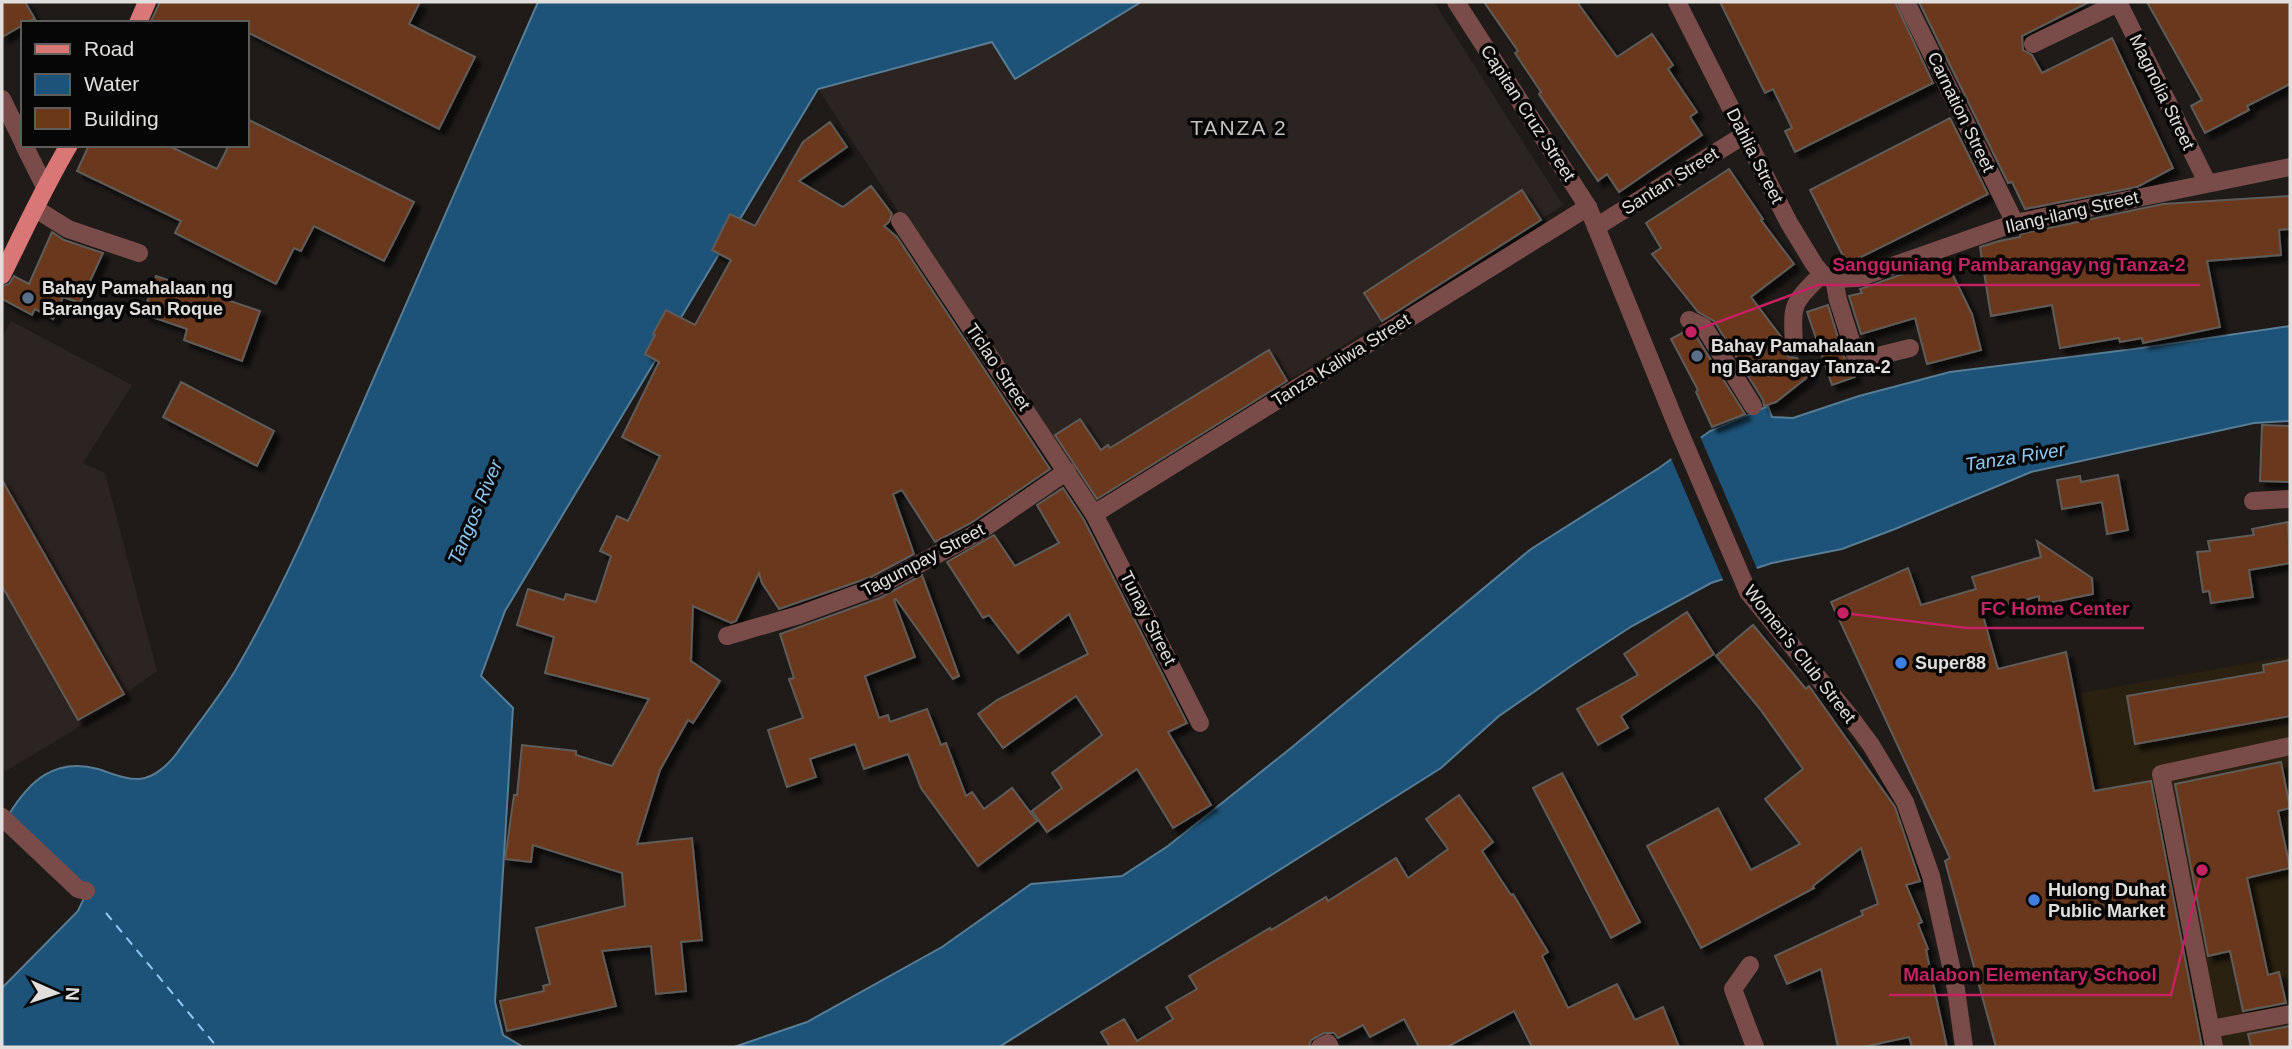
<svg xmlns="http://www.w3.org/2000/svg" width="2292" height="1049" font-family="Arial,sans-serif">
	<style>
		.built { fill: #2c2420 }
		.education { fill: #2a2111 }
		.water { fill: #1d5378; stroke: #587d96; stroke-width: 2 }
		.pier { fill: #1e1b19 }
		.lines { fill: none; stroke-linecap: round; stroke-linejoin: round }
		.ferry { stroke: #8cc8f7; stroke-width: 2; stroke-dasharray: 9 7; stroke-linecap: butt }
		.building { fill: #6b391a; stroke: #5f5c5a; stroke-width: 2; filter: url(#shadow) }
		.minor { stroke: #794b49; stroke-width: 18 }
		.major { stroke: #d97776; stroke-width: 18 }
		.service-dot { fill: #5c6f8a; stroke: #070606; stroke-width: 2.5 }
		.shop-dot { fill: #3f7fe0; stroke: #070606; stroke-width: 2.5 }
		.labels { text-anchor: middle; dominant-baseline: central; stroke-width: 7; stroke-linejoin: round; paint-order: stroke }
		.street-label { font-size: 18px; fill: #e1dfdd; stroke: #070606 }
		.poi-label { font-size: 18px; font-weight: bold; fill: #e1dfdd; stroke: #070606; text-anchor: start }
		.water-label { font-size: 19px; font-style: italic; fill: #8cc8f7; stroke: #070606 }
		.quarter-label { font-size: 21px; letter-spacing: 2px; fill: #c5c1bf; stroke: #070606 }
		.leader { fill: none; stroke: #c42262; stroke-width: 2.5 }
		.callout-dot { fill: #c42262; stroke: #070606; stroke-width: 2.5 }
		.callout-label { font-size: 19px; text-anchor: middle; font-weight: bold; fill: #c42262; stroke: #070606; stroke-width: 7; stroke-linejoin: round; paint-order: stroke }
	</style>
	<defs>
		<filter id="shadow"><feDropShadow dx="6" dy="6" stdDeviation="2" flood-color="#0009"/></filter>
	</defs>
	<rect width="100%" height="100%" fill="#1e1b19"/>
	<g class="built">
		<polygon points="1141,2 1434,2 1563,205 1092,506 818,89 992,42 1015,79"/>
		<polygon points="11,321 132,385 83,463 105,473 157,671 71,732 6,771 2,768 2,337"/>
	</g>
	<polygon class="education" points="2290,656 2290,1047 2149,1047 2080,693"/>
	<g class="water">
		<path d="M538,2H1141L1015,79L992,42L818,89L505,611L481,676L513,708L495,1002L503,1035L523,1047H2V988L78,911L86,894L8,816C29,781 55,757 98,769C111,773 125,780 139,779C154,778 168,765 177,753C196,726 218,699 235,671C289,579 330,478 373,380C429,254 484,128 538,2Z"/>
		<polygon points="2290,326 2290,421 2254,423 2031,472 1895,529 1842,549 1772,563 1711,583 1632,626 1574,664 1499,716 1441,768 999,1047 734,1047 807,1022 942,947 1031,884 1122,876 1168,846 1291,748 1531,549 1659,468 1710,431 1768,406 1772,417 1793,418 1859,396 1950,372 2134,349"/>
	</g>
	<polygon class="pier" points="1699,434 1758,571 1724,582 1670,456"/>
	<g class="lines">
		<polyline class="ferry" points="106,913 217,1047"/>
	</g>
	<g class="building">
		<polygon points="2,2 25,2 35,19 23,23 23,25 2,37"/>
		<polygon points="160,2 420,2 409,24 475,57 439,129 247,32 247,23 150,23"/>
		<polygon points="1484,2 1577,2 1617,57 1652,34 1673,65 1668,69 1697,112 1690,117 1702,135 1619,192 1607,174 1598,181 1539,94 1541,92 1515,53 1518,51"/>
		<polygon points="1720,2 1895,2 1933,83 1795,152 1785,131 1792,128 1773,89 1765,93"/>
		<polygon points="1919,2 2089,2 2022,36 2023,50 2032,55 2042,73 2112,38 2173,168 2137,187 2025,209 2012,182 2008,183"/>
		<polygon points="2147,2 2290,2 2290,84 2247,106 2249,110 2205,133 2191,106 2202,100"/>
		<polygon points="1950,118 1988,194 1847,264 1810,190"/>
		<polygon points="247,119 414,202 384,261 314,226 301,251 294,248 276,284 175,233 181,221 77,171 89,145 167,145 217,169 229,145 247,145"/>
		<polygon points="830,122 847,147 799,181 843,207 871,186 892,214 889,222 884,226 897,237 1050,469 971,523 935,542 902,490 893,494 914,554 871,577 779,609 762,583 759,573 736,621 731,623 693,606 691,661 720,681 693,723 688,720 660,770 637,844 692,838 702,940 681,942 686,991 656,994 651,946 602,951 616,1006 507,1031 500,1001 544,991 543,986 550,984 536,928 625,906 622,873 533,845 531,862 505,859 514,795 517,795 522,745 576,751 576,755 612,766 649,699 545,673 554,637 517,625 528,589 564,600 566,594 596,602 611,556 600,551 617,516 628,521 660,456 622,437 659,362 645,354 655,335 653,334 666,310 695,325 731,260 712,250 730,214 755,226 803,142"/>
		<polygon points="1729,169 1763,219 1761,220 1794,264 1751,297 1782,338 1785,354 1789,357 1797,358 1810,375 1776,402 1764,406 1763,400 1714,321 1698,312 1652,254 1661,248 1646,223"/>
		<polygon points="1522,190 1541,220 1382,321 1364,293"/>
		<polygon points="2290,196 2290,229 2279,230 2281,255 2207,261 2220,327 2143,343 2142,338 2120,342 2119,338 2060,348 2052,305 1991,316 1980,247 1999,241 2020,237 2020,234 2163,204"/>
		<polygon points="52,232 64,240 103,253 80,303 63,297 53,319 35,309 32,315 2,299 2,286 9,284 14,276 29,284"/>
		<polygon points="1945,259 1972,314 1981,350 1927,364 1915,318 1861,334 1849,296 1862,293 1860,289"/>
		<polygon points="156,276 260,311 242,361 184,340 187,329 143,314"/>
		<polygon points="1828,305 1844,357 1851,365 1855,377 1832,385 1807,312"/>
		<polygon points="1686,331 1696,336 1745,414 1712,427 1696,392 1698,390 1671,339"/>
		<polygon points="1269,350 1287,381 1097,499 1055,435 1080,419 1101,450 1108,445 1110,448"/>
		<polygon points="181,382 274,431 257,466 163,417"/>
		<polygon points="2262,425 2290,426 2290,482 2260,481"/>
		<polygon points="2118,475 2128,530 2107,534 2102,502 2062,509 2057,480 2080,476 2081,482"/>
		<polygon points="2,480 124,694 78,720 2,586"/>
		<polygon points="1063,488 1084,520 1187,723 1168,732 1211,805 1173,828 1137,769 1047,832 1032,811 1062,788 1052,773 1102,735 1076,696 1003,748 978,714 997,700 1088,654 1069,614 1018,653 989,615 983,618 947,562 994,535 1015,566 1059,543 1037,505"/>
		<polygon points="2288,522 2290,563 2249,570 2253,597 2211,603 2209,591 2203,592 2197,552 2210,551 2208,541 2254,535 2252,529"/>
		<polygon points="2037,541 2092,578 2093,594 2039,605 2039,596 1982,612 1998,669 2066,652 2094,791 2151,781 2202,1047 1996,1047 1945,861 1950,858 1831,602 1908,568 1921,605 1976,589 1972,577 2041,557"/>
		<polygon points="922,575 959,676 953,679 896,599 894,600 915,657 865,676 879,718 888,715 890,722 927,709 941,745 946,743 966,796 972,792 984,809 1012,788 1037,821 978,866 921,788 908,754 864,769 855,744 810,759 816,777 787,787 768,730 803,718 789,679 794,678 780,634 880,598"/>
		<polygon points="1687,612 1714,654 1621,716 1628,728 1598,745 1577,709 1638,675 1624,654"/>
		<polygon points="1753,625 1806,689 1809,686 1895,807 1920,881 1906,885 1922,922 1918,924 1928,949 1926,950 1947,1047 1912,1047 1909,1037 1863,1047 1838,1047 1821,969 1787,984 1775,956 1863,915 1861,911 1878,904 1861,848 1813,886 1814,888 1701,948 1647,846 1718,808 1751,870 1800,844 1765,799 1803,769 1760,709 1716,656"/>
		<polygon points="2290,660 2290,716 2135,744 2127,696 2264,672 2263,665"/>
		<polygon points="2281,762 2290,808 2278,811 2290,868 2247,878 2268,975 2279,972 2286,1003 2243,1011 2230,951 2208,956 2175,784"/>
		<polygon points="1562,773 1640,922 1611,938 1533,788"/>
		<polygon points="1459,795 1493,842 1482,851 1511,895 1513,894 1548,952 1542,956 1568,1008 1617,984 1635,1020 1663,1007 1679,1047 1532,1047 1514,1011 1447,1047 1419,1047 1404,1019 1370,1037 1363,1025 1338,1038 1334,1033 1324,1033 1311,1040 1309,1047 1110,1047 1101,1032 1124,1019 1137,1041 1173,1019 1166,1007 1197,989 1189,976 1270,928 1271,930 1326,897 1328,901 1396,858 1408,878 1448,849 1426,819"/>
		<polygon points="2290,1026 2290,1047 2251,1047 2248,1034"/>
	</g>
	<g class="lines">
		<g class="minor">
			<polyline points="1456,2 1588,207 1677,426 1748,592 1851,718 1871,745 1905,802 1931,876 1956,989 1964,1047"/>
			<polyline points="1677,2 1789,223 1814,264 1822,274 1834,279 1858,278 2015,223 2290,167"/>
			<polyline points="1906,2 2015,223"/>
			<polyline points="2118,2 2207,182"/>
			<polyline points="2033,44 2118,3"/>
			<polyline points="2,99 23,142"/>
			<polyline points="24,145 45,187"/>
			<polyline points="36,209 68,229 139,253"/>
			<polyline points="900,221 1094,514 1200,723"/>
			<polyline points="1596,227 1744,135"/>
			<polyline points="1834,279 1838,300 1855,354 1866,359 1910,348"/>
			<polyline points="1689,320 1704,327 1753,406"/>
			<path d="M1794,347C1792,303 1791,305 1822,274"/>
			<polyline points="2253,501 2290,499"/>
			<polyline points="1094,514 1588,207"/>
			<polyline points="727,636 799,615 876,587 977,533 1067,471"/>
			<polyline points="2,817 78,889 86,891"/>
			<polyline points="1750,965 1733,989 1755,1047"/>
			<polyline points="2211,1029 2290,1014"/>
			<polyline points="1320,1047 1328,1043 1330,1047"/>
			<polyline points="2214,1047 2161,774 2290,746"/>
		</g>
		<g class="major">
			<polyline points="138,23 147,2"/>
			<path d="M2,275C24,231 44,187 69,145"/>
		</g>
	</g>
	<g class="service-dot">
		<circle cx="28" cy="298" r="7"/>
		<circle cx="1697" cy="356" r="7"/>
	</g>
	<g class="shop-dot">
		<circle cx="1901" cy="663" r="7"/>
		<circle cx="2034" cy="900" r="7"/>
	</g>
	<g class="labels">
		<g class="street-label">
			<text transform="translate(2162 92) rotate(64)">Magnolia Street</text>
			<text transform="translate(1961 112) rotate(64)">Carnation Street</text>
			<text transform="translate(1528 113) rotate(57)">Capitan Cruz Street</text>
			<text transform="translate(1755 156) rotate(63)">Dahlia Street</text>
			<text transform="translate(1670 181) rotate(-32)">Santan Street</text>
			<text transform="translate(2072 212) rotate(-13)">Ilang-ilang Street</text>
			<text transform="translate(1341 360) rotate(-32)">Tanza Kaliwa Street</text>
			<text transform="translate(998 367) rotate(56)">Ticlao Street</text>
			<text transform="translate(923 560) rotate(-28)">Tagumpay Street</text>
			<text transform="translate(1148 618) rotate(63)">Tunay Street</text>
			<text transform="translate(1800 654) rotate(52)">Women's Club Street</text>
		</g>
		<g class="poi-label">
			<text x="42" y="288">Bahay Pamahalaan ng<tspan x="42" dy="21">Barangay San Roque</tspan></text>
			<text x="1711" y="346">Bahay Pamahalaan<tspan x="1711" dy="21">ng Barangay Tanza-2</tspan></text>
			<text x="1915" y="663">Super88</text>
			<text x="2048" y="890">Hulong Duhat<tspan x="2048" dy="21">Public Market</tspan></text>
		</g>
		<g class="water-label">
			<text transform="translate(2015 457) rotate(-9)">Tanza River</text>
			<text transform="translate(475 512) rotate(-67)">Tangos River</text>
		</g>
		<g class="quarter-label">
			<text x="1239" y="127">TANZA 2</text>
		</g>
	</g>
	<path class="leader" d="M1691 332L1818 285H2200M1843 613L1967 628H2144M2202 870L2171 995H1889"/>
	<g class="callout-dot">
		<circle cx="1691" cy="332" r="7"/>
		<circle cx="1843" cy="613" r="7"/>
		<circle cx="2202" cy="870" r="7"/>
	</g>
	<g class="callout-label">
		<text x="2009" y="271">Sangguniang Pambarangay ng Tanza-2</text>
		<text x="2055" y="615">FC Home Center</text>
		<text x="2030" y="981">Malabon Elementary School</text>
	</g>
	<rect width="2292" height="1049" fill="none" stroke="#e1dfdd" stroke-width="7"/>
	<rect x="21" y="21" width="228" height="126" fill="#070606" stroke="#5e5d5c" stroke-width="2"/>
	<rect x="35" y="44" width="35" height="10" fill="#d97776" stroke="#5e5d5c" stroke-width="2"/>
	<text x="84" y="56" font-size="21" fill="#e1dfdd">Road</text>
	<rect x="35" y="74" width="35" height="21" fill="#1d5378" stroke="#5e5d5c" stroke-width="2"/>
	<text x="84" y="91" font-size="21" fill="#e1dfdd">Water</text>
	<rect x="35" y="108" width="35" height="21" fill="#6b391a" stroke="#5e5d5c" stroke-width="2"/>
	<text x="84" y="126" font-size="21" fill="#e1dfdd">Building</text>
	<g transform="translate(56 993) rotate(93)" stroke="#070606" stroke-width="5" paint-order="stroke">
	<path d="M0-5L12 26L0 18L-12 26Z" fill="#e1dfdd"/>
	<text y="-10" font-size="19" font-weight="bold" text-anchor="middle" fill="#e1dfdd">N</text>
	</g>
</svg>
